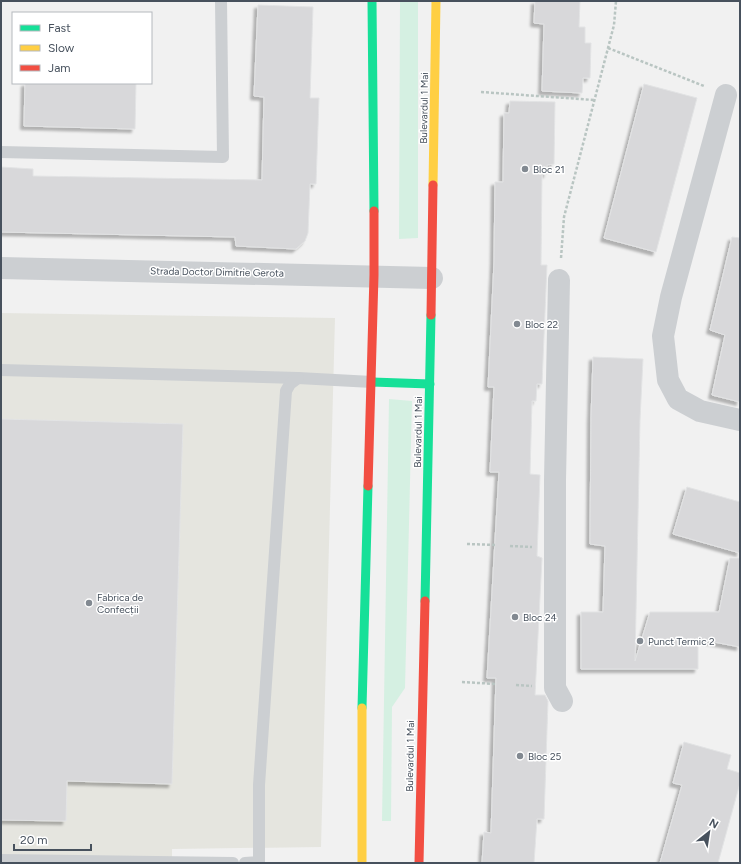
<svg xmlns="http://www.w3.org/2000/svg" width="741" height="864" font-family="Figtree,sans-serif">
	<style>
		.commercial { fill: #e5e5df }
		.green { fill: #d5f0e2 }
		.building { fill: #d8d8da; stroke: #e2e3e4; filter: url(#shadow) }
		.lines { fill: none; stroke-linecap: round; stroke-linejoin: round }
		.path { stroke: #b9c5c2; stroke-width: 2.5; stroke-dasharray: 3 2; stroke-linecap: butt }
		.lane { stroke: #cccfd2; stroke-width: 12 }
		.street { stroke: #cccfd2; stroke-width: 22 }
		.fast { stroke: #16e098; stroke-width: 9 }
		.slow { stroke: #ffcf43; stroke-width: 9 }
		.jam { stroke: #f24e42; stroke-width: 9 }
		.poi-dot { fill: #828991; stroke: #fff; stroke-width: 1.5 }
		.labels { text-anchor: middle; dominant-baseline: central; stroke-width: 3; stroke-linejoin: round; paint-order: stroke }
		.street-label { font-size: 10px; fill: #47515d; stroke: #fff }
		.poi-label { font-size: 10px; fill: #47515d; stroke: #fff; text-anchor: start }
	</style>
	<defs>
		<filter id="shadow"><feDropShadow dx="-3.5" dy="3.5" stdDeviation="1" flood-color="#0004"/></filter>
	</defs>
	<rect width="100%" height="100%" fill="#f1f1f1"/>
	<polygon class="commercial" points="1,313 335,318 321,847 172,849 172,863 1,863"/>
	<g class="green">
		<polygon points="400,1 418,1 418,238 399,239"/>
		<polygon points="389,399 412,401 405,688 392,707 391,821 382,821"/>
	</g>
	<g class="building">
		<polygon points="535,1 580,1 579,27 585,27 585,43 591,43 590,78 583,78 582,93 542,91 544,24 534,23"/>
		<polygon points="258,5 313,7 310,98 319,98 316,184 310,184 308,233 305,241 296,249 236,246 235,237 1,232 1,167 33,169 33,176 262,180 264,97 254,96"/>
		<polygon points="25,83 136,83 135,129 24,126"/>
		<polygon points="644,84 697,98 656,252 604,238"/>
		<polygon points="510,101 555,102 554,164 547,165 547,174 542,174 541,265 547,265 542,384 537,384 536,401 532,401 530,474 540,475 537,556 542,558 535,695 545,695 548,701 544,819 537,819 534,863 482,863 484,832 491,833 496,678 487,678 499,472 490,472 494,387 488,387 494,262 495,182 503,182 504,113 509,113"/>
		<polygon points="732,237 740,238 740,402 712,395 725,335 710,330"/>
		<polygon points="593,357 643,359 640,420 635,661 650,612 719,612 730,558 740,558 740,647 698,639 698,669 581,669 581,612 603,612 605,546 590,544 591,418"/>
		<polygon points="1,419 183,424 172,784 67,781 66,821 1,820"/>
		<polygon points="687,487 740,502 740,553 673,534"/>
		<polygon points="684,742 731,755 727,769 740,773 740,783 718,863 660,863 682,785 673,783"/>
	</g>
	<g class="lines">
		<g class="path">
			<polyline points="608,48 704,86"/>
			<polyline points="481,92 594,100"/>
			<polyline points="561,258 564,217 614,25 616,1"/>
			<polyline points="467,544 496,545"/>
			<polyline points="510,546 532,547"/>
			<polyline points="462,682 496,684"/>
			<polyline points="516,685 532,686"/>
		</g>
		<g class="lane">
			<polyline points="1,152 223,157 221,1"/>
			<polyline points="1,370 298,378 372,382"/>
			<polyline points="1,860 233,863"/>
			<polyline points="245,863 259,862 259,785 286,391 290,384 298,378"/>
		</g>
		<g class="street">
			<polyline points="726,95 671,297 663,336 668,380 678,399 700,411 740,420"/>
			<polyline points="1,268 432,278"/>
			<polyline points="559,280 555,480 555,688 562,701"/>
		</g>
		<g class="fast">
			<polyline points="372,1 374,211"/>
			<polyline points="372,382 430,384"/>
			<polyline points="425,601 431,315"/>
			<polyline points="362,708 368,486"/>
		</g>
		<g class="slow">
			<polyline points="433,185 436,1"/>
			<polyline points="362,863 362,708"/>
		</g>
		<g class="jam">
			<polyline points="431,315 433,185"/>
			<polyline points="368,486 374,275 374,211"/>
			<polyline points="419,863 425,601"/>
		</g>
	</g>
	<g class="poi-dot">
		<circle cx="525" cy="169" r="4"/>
		<circle cx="517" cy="324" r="4"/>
		<circle cx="89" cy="603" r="4"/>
		<circle cx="515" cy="617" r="4"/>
		<circle cx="640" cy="641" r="4"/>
		<circle cx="520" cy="756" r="4"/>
	</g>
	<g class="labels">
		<g class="street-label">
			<text transform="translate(424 108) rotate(-89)">Bulevardul 1 Mai</text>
			<text transform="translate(217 272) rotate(1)">Strada Doctor Dimitrie Gerota</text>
			<text transform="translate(418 432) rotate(-89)">Bulevardul 1 Mai</text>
			<text transform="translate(410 756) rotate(-89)">Bulevardul 1 Mai</text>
		</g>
		<g class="poi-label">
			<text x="533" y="169">Bloc 21</text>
			<text x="525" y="324">Bloc 22</text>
			<text x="97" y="597">Fabrica de<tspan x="97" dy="12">Confecții</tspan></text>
			<text x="523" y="617">Bloc 24</text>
			<text x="648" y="641">Punct Termic 2</text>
			<text x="528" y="756">Bloc 25</text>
		</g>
	</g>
	<rect width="741" height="864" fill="none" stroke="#47515d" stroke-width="4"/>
	<rect x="12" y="12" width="140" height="72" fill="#ffffff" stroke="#b5b9be"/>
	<rect x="20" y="25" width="20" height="6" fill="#16e098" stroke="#b5b9be"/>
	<text x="48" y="32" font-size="12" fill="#47515d">Fast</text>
	<rect x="20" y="45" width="20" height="6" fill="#ffcf43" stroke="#b5b9be"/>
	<text x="48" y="52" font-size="12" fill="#47515d">Slow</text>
	<rect x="20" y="65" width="20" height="6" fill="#f24e42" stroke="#b5b9be"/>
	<text x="48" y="72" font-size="12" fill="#47515d">Jam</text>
	<g transform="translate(709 832) rotate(30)" stroke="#ffffff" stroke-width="3" paint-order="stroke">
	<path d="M0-3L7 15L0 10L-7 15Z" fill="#47515d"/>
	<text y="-6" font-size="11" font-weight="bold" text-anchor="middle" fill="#47515d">N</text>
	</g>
	<path d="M14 844v6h77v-6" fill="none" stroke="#47515d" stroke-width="2"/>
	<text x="20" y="844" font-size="12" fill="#47515d" stroke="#ffffff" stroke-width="3" paint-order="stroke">20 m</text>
</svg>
